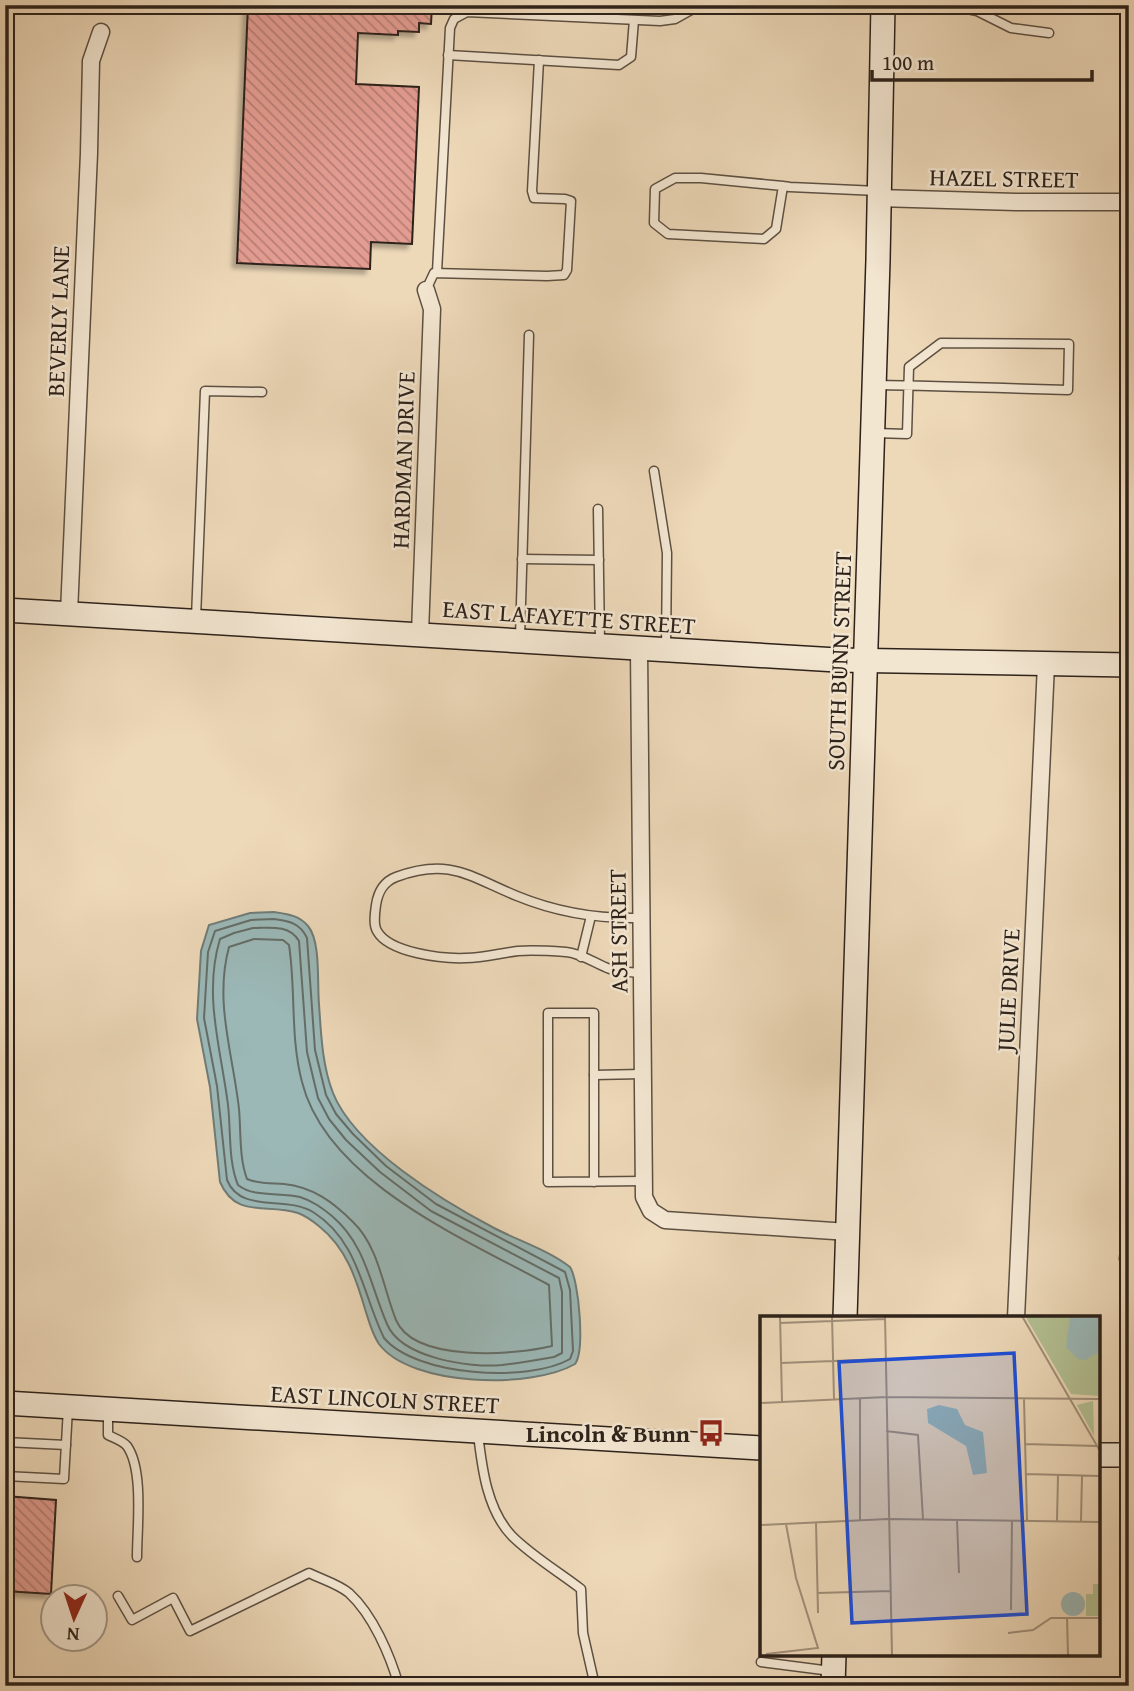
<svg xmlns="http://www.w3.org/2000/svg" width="1134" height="1691" font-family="'Gentium Book Plus',serif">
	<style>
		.water { fill: #9bb8b7; stroke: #6f7c78; stroke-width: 2 }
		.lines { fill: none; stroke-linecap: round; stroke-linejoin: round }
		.shore { stroke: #646d68; stroke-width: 2 }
		.building { fill: url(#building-back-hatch); stroke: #2d221a; stroke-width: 2; filter: url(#shadow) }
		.lane-casing { stroke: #5d5042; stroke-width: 11 }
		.street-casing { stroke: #5d5042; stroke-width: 19 }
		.secondary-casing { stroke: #2d221a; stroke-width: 26 }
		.lane { stroke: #f3e6d1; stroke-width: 8 }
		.street { stroke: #f3e6d1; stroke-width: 16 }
		.secondary { stroke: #f3e6d1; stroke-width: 23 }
		.labels { text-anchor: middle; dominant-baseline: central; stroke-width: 5; stroke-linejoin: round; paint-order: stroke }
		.street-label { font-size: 24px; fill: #2d221a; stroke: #f3e6d1 }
		.poi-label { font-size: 24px; font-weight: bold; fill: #2d221a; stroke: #f3e6d1; text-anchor: end }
		.inset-road { fill: none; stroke: #a08f79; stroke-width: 2 }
		.view { fill: #1d4ed8; fill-opacity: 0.15; stroke: #1d4ed8; stroke-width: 3.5 }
		.inset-edge { fill: none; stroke: #2d221a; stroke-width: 3.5 }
	</style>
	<defs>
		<pattern id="building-back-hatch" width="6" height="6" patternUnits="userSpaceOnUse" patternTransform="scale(1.75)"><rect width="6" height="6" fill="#e39c91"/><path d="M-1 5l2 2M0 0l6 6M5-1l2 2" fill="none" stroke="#b87f76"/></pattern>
		<filter id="shadow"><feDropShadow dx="-4.5" dy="4.5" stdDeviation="2" flood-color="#0004"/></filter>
	</defs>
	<rect width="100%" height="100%" fill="#edd8b8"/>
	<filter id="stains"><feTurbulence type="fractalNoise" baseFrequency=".00286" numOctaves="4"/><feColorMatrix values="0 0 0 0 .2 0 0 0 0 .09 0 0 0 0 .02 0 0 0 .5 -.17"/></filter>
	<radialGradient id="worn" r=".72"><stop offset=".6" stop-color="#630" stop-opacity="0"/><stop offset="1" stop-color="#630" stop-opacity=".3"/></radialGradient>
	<path class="water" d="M274,912C287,914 299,915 308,926C321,942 317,982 319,1004C321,1033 322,1065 333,1093C355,1148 443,1201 494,1228C519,1241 548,1250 570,1267C579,1281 585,1351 575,1364C532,1389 411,1387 379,1344C372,1334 369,1321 365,1309C356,1278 346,1248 320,1227C313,1221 306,1216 298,1213C266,1203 236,1219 220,1182L210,1087L197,1019L201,951L209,925L250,913Z"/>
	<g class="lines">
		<g class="shore">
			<path d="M274,919C289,921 300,923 307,938L315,1050L326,1095L336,1114L353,1134L386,1166L436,1204L565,1272L570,1290L573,1351L570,1359C528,1383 416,1376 384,1338C362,1293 359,1241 313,1212C285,1195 241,1214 227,1180L217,1086L204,1018L208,952L215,931L251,920Z"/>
			<path d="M253,928C269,928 289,924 299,941L307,1052L318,1098L329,1119L346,1140L380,1172L431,1211L559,1278L562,1292V1353L554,1357C537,1360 519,1363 502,1365C469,1368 401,1358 387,1324C370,1285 366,1245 332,1216C322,1208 313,1201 300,1197C281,1192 254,1198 238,1185C228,1161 231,1130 228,1105C221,1049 203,995 220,939L234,933Z"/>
			<path d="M254,939L283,940L289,945C296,990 290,1037 302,1082C327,1182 467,1240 549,1285L552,1346C515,1355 414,1363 396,1320C383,1288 379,1247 353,1222C333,1202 313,1187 284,1184C272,1183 258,1184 247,1179C239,1158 241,1131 239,1109C233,1054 214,1002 229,947Z"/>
		</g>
	</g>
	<g class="building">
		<polygon points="248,5 432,5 431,24 419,23 419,32 398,31 398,35 358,33 356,84 419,87 412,244 371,242 370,269 237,263"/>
		<polygon points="5,1496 56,1500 51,1594 5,1591"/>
	</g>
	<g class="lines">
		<defs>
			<g id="lane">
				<polyline points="949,5 977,11 1011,28 1049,33"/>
				<polyline points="448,55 619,65 631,57 634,20"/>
				<polyline points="783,186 776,229 764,239 668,234 654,223 655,189 675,178 701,178 783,186 790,187 878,191"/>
				<polyline points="437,272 450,28 454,19 467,12 660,21 675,19 700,5"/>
				<polyline points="426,290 434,273 547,276 564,275 567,270 571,201 565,199 534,198 532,191 539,60"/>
				<path d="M875,433L907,434L909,367L941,343L1069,344L1068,390C1004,388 940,386 876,385"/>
				<polyline points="654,471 667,553 666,647"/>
				<polyline points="598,509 600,643"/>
				<polyline points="522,559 599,560"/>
				<polyline points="196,618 205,391 262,392"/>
				<polyline points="520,637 529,335"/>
				<path d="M641,918C600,919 556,912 517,896C470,877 450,857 396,877C383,882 378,892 376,905C375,913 373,924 377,931C389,953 443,959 466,958C483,958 501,953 518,951C533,950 551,951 566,952C581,953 596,964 610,969C620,972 631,972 642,973"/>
				<polyline points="581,957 591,916"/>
				<polyline points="594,1075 642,1074"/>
				<polyline points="594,1182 594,1013 548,1013 548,1182 644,1181"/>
				<polyline points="1124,1259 1129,1211"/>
				<path d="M108,1412V1435C114,1438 123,1441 127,1446C144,1470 137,1528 137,1557"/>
				<path d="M478,1434C482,1468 487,1510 512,1536C532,1556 559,1572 581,1589L583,1633L595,1686"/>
				<polyline points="5,1442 66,1445"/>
				<polyline points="5,1476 64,1479 68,1408"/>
				<path d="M118,1596L132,1620L173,1598L190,1631L309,1573C321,1579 338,1584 349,1593C373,1615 390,1655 399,1686"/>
				<polyline points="761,1662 831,1671"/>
			</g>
			<g id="street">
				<polyline points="878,198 1016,202 1129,202"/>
				<polyline points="69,613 89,153 91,61 101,32"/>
				<polyline points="420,633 432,309 426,290"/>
				<polyline points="639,649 644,1197 651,1211 665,1220 849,1232"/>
				<polyline points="1016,1318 1046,664"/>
			</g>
			<g id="secondary">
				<polyline points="5,610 837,660 1129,665"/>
				<polyline points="845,1318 878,260 883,5"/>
				<polyline points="5,1403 761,1448"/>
				<polyline points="1097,1455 1129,1455"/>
				<polyline points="833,1686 834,1654"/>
			</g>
		</defs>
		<use href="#lane" class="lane-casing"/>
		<use href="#street" class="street-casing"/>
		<use href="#secondary" class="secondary-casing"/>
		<use href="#lane" class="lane"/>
		<use href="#street" class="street"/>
		<use href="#secondary" class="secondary"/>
	</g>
	<defs>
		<symbol id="bus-bare" viewBox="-9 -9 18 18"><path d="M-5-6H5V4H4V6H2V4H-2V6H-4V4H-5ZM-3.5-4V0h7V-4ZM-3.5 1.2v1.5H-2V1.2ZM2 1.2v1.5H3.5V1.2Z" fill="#8f2418" stroke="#f3e6d1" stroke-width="2.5" paint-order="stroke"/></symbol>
	</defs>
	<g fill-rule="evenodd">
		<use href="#bus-bare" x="692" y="1414" width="38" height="38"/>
	</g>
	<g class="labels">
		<g class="street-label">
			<text transform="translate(1004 178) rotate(1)">HAZEL STREET</text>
			<text transform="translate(58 321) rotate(-88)">BEVERLY LANE</text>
			<text transform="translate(403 460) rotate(-88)">HARDMAN DRIVE</text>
			<text transform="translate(569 617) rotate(4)">EAST LAFAYETTE STREET</text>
			<text transform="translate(839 661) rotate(-88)">SOUTH BUNN STREET</text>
			<text transform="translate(618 931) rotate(-91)">ASH STREET</text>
			<text transform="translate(1008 990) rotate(-87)">JULIE DRIVE</text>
			<text transform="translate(385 1399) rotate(3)">EAST LINCOLN STREET</text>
		</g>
		<g class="poi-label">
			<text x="690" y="1433">Lincoln &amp; Bunn</text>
		</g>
	</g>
	<g transform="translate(760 1316)">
		<rect width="340" height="340" fill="#edd8b8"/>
		<path d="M265,0H339V80L311,78ZM333,85L334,120L317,89Z" fill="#b3c093"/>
		<path d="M333,268H339V300H326V278H333Z" fill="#b3c093"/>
		<path d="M310,0H339V36L326,44L318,43L306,31ZM179,89L197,93L205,109L223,116L227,157L213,159L206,130L168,107L167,93ZM301 288a12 12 0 1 1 24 0a12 12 0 1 1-24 0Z" fill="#9bb8b7"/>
		<path class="inset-road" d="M20,0L22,85M72,0L74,83M125,0L132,339M262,0L340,135M20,7L125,3M21,47L125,43M100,83V204M264,83L267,204M0,87L126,81L340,83M340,98V122M126,115L158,119L163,203M265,128L337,130M266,158L340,160M197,204L199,257M297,205L298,159M321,205L322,160M56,206L58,297M0,209L128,203L340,206M57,277L130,275M251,294L252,204M307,301L308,339M248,317L273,314L291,302H340M6,338L58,332L36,262L26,208"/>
		<path class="view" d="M254,37L267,298L92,307L79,46Z"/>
		<rect width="340" height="340" class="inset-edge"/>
	</g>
	<rect width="1134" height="1691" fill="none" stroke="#edd8b8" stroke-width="28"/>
	<rect x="7" y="7" width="1120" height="1677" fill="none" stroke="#2d221a" stroke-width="3.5"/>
	<rect x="14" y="14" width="1106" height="1663" fill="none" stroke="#2d221a" stroke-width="2"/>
	<g transform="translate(74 1618) rotate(183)"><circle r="33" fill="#f3e6d1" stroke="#a49888" stroke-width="2"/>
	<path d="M0-5L12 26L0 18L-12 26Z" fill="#8f2418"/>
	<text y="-10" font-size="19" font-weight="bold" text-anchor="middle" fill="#2d221a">N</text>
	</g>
	<path d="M872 70v10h220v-10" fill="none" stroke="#2d221a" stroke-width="3.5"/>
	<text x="882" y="70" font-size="21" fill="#2d221a" stroke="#f3e6d1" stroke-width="5" paint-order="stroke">100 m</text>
	<rect width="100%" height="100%" filter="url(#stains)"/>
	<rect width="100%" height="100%" fill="url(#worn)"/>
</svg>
